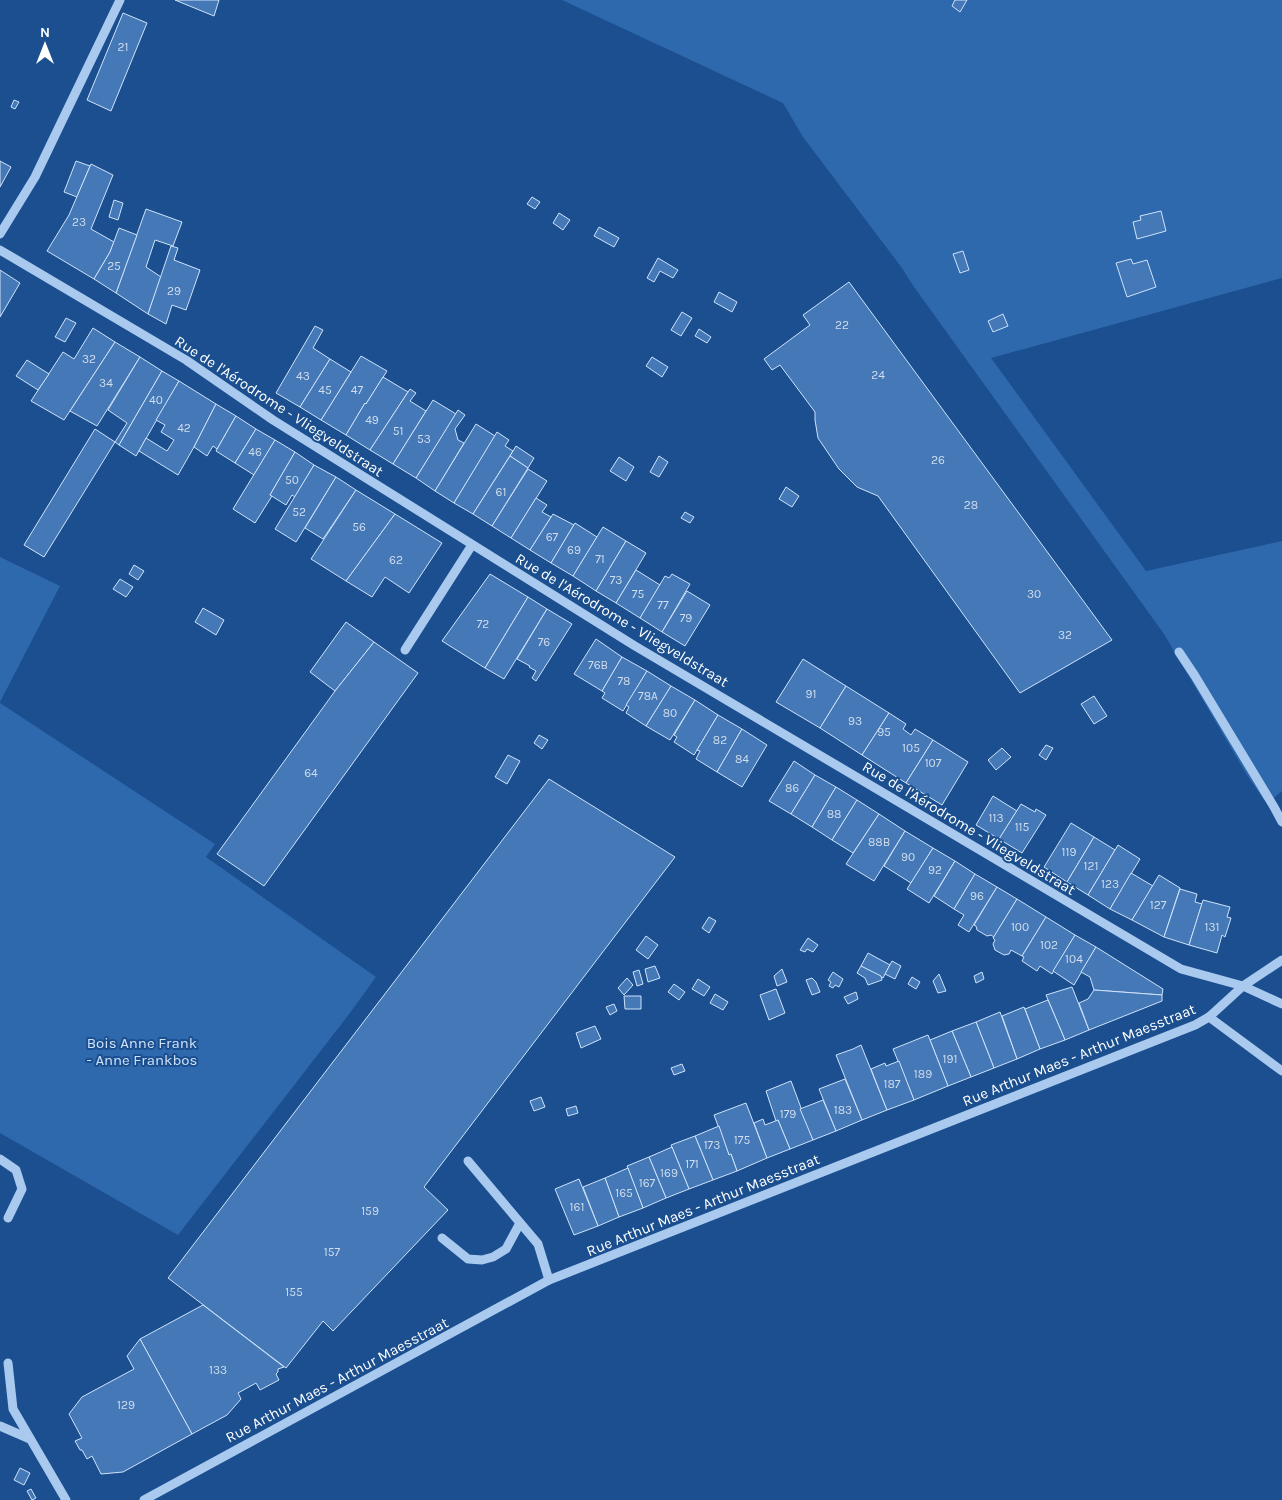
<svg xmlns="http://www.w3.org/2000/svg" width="1282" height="1500" font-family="Karla,sans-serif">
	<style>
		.green { fill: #2e69ad }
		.building { fill: #4478b7; stroke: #cfe3fa }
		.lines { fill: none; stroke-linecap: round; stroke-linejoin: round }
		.minor { stroke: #a9c9ee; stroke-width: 9 }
		.labels { text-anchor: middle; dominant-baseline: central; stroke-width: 4; stroke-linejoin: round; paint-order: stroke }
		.number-label { font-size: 12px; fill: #d0dded }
		.street-label { font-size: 15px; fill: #fff; stroke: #1b4f8f }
		.park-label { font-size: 15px; fill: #cfe3fa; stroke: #1b4f8f }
	</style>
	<rect width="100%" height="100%" fill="#1b4f8f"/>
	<g class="green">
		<polygon points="562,0 1282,0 1282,278 991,358 1146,571 1282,541 1282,791 1274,798 1264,800 1247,775 1164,634 914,287 902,268 803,137 783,103"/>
		<polygon points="0,557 60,586 0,702"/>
		<polygon points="0,703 215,844 206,857 376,977 350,1013 178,1235 0,1133"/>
	</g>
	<g class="building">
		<polygon points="175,0 219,0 214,16"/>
		<polygon points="955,0 967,0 960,12 952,6"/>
		<polygon points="123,13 147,23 111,111 87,100"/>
		<polygon points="14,100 19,102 15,109 11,107"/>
		<polygon points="0,161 11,167 0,187"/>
		<polygon points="76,161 90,166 77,197 64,192"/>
		<polygon points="91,164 113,175 91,229 114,242 110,252 94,279 47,251 69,215"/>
		<polygon points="532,197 540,202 535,209 527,204"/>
		<polygon points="114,200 123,203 118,220 109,217"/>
		<polygon points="146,209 182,222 173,246 155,240 146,267 161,277 148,314 116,293"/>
		<polygon points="1161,211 1166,231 1137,239 1133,222 1141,220 1140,216"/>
		<polygon points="559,213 570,220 563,230 553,223"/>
		<polygon points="599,227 619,238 614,247 594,236"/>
		<polygon points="119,228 137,235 116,293 94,279 110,252"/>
		<polygon points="171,246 178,248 174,260 200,270 186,310 172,305 166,324 148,314"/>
		<polygon points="963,251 969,270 960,273 953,254"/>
		<polygon points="658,258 678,270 673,278 660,271 654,282 647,278"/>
		<polygon points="1131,259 1133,264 1147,260 1156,287 1127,297 1116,263"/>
		<polygon points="0,270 20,283 0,317"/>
		<polygon points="849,282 1112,640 1020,693 878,496 857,487 839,469 818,438 815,420 815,412 780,365 772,370 764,359 810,325 803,315"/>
		<polygon points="719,292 737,302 732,312 714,302"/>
		<polygon points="682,312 692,318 681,336 671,330"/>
		<polygon points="1003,314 1008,326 993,332 988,321"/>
		<polygon points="66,318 76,323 65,342 55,337"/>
		<polygon points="315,326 323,330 313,348 330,359 300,407 276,393"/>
		<polygon points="93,328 115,342 64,420 31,401 63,352 74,359"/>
		<polygon points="699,329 711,337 707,343 695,336"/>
		<polygon points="115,342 140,357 97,426 70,411"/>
		<polygon points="361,356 387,371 366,404 365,403 346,435 321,420"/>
		<polygon points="140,357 162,371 119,445 115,442 127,423 108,410"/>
		<polygon points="652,357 668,367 662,377 646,366"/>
		<polygon points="330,359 351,372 321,420 300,407"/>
		<polygon points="27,360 49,374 38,390 16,376"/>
		<polygon points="162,371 179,381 136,456 119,445"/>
		<polygon points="383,377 408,392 370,450 346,435 365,403 366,404"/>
		<polygon points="179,381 216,404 194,447 178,475 139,451 146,438 167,451 174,440 161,432 165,425 156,420"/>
		<polygon points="410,389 416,393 410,401 426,411 393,464 370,450"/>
		<polygon points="433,400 456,414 416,478 393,464"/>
		<polygon points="216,404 236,416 217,449 213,446 207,456 194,447"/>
		<polygon points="458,410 465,415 455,429 458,440 464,443 435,491 416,478"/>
		<polygon points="236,416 256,429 235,463 216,451"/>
		<polygon points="476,424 495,436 454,503 435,491"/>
		<polygon points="95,429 115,442 44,557 24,545"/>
		<polygon points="256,429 275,440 254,475 235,463"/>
		<polygon points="497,432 509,440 505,446 513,451 473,514 454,503"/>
		<polygon points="275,440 295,452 270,495 272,496 255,523 233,509"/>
		<polygon points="516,446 534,458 528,468 510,456"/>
		<polygon points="295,452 314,465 295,497 292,495 286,505 270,495"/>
		<polygon points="510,456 528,468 492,526 473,514"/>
		<polygon points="659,456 668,462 659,477 650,472"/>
		<polygon points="619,457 634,467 626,481 610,471"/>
		<polygon points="314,465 336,477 296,542 275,529"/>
		<polygon points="528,469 547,481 511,538 492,526"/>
		<polygon points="336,477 356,490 323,539 305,528"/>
		<polygon points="786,487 799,496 792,507 779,499"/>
		<polygon points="356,490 395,514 346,581 311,559"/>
		<polygon points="536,498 547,505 542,512 551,517 530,550 511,538"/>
		<polygon points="685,512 694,517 690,523 681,518"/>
		<polygon points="395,514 442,543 409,593 385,577 372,597 346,581"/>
		<polygon points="553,514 574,525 551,563 530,550"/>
		<polygon points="575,523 597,537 573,576 551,563"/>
		<polygon points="603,527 626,541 596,591 573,576"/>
		<polygon points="626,541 646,553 616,603 596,591"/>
		<polygon points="134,565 144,571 138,580 129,574"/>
		<polygon points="636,570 660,585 640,618 616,603"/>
		<polygon points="490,574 528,597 485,668 442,641"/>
		<polygon points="672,574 690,584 662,632 640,618 665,576 669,578"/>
		<polygon points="120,579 133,587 126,597 113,589"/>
		<polygon points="687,591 710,605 685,646 662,632"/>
		<polygon points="528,597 547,609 504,679 485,668"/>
		<polygon points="203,608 224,620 216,635 195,622"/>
		<polygon points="547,609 572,624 536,681 532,678 536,671 529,667 530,666 517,659"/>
		<polygon points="346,622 374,642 335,691 310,672"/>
		<polygon points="596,639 622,657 602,691 574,674"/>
		<polygon points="374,642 418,673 264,886 217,854 335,691"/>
		<polygon points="622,657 647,671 623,711 602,698 605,693 602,691"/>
		<polygon points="803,659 846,686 820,728 776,702"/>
		<polygon points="647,671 671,686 646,726 626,713 629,707 626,705"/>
		<polygon points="671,686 695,700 670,740 646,726"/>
		<polygon points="846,686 889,713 862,755 820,728"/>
		<polygon points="1094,696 1107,716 1094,724 1081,704"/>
		<polygon points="695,700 718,715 694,755 674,742 677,737 674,735"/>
		<polygon points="889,713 906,724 903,729 911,735 915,729 933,740 906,783 862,755"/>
		<polygon points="718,715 742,729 717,772 696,759 700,751 697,750"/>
		<polygon points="742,729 767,745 742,787 717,772"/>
		<polygon points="539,735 548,740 542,749 534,743"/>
		<polygon points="933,740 968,762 942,805 906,783"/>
		<polygon points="1046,745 1053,748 1046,760 1039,755"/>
		<polygon points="1002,748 1011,757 996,770 988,760"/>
		<polygon points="508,755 520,761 507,784 495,777"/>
		<polygon points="794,761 815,775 791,814 769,801"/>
		<polygon points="815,775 836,787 812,827 791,814"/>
		<polygon points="549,779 675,857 424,1187 448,1210 333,1331 323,1321 286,1368 168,1278"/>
		<polygon points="836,787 857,800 832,840 812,827"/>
		<polygon points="993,796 1017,811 999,839 976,825"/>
		<polygon points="857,800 879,814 853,853 832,840"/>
		<polygon points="1021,804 1035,812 1036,809 1046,815 1022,853 999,839"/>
		<polygon points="879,814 905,831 874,881 846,864"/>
		<polygon points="1071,823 1094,837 1067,882 1044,867"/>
		<polygon points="905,831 933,848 911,883 884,866"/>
		<polygon points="1094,837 1115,850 1088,895 1067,882"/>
		<polygon points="1118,845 1140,859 1110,909 1088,895"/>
		<polygon points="933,848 955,861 929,903 907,889"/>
		<polygon points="955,861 975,874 954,909 934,896"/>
		<polygon points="1131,873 1153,886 1132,920 1110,909"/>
		<polygon points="975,874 997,887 969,932 958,925 964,915 954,909"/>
		<polygon points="1159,875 1180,888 1164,937 1132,920"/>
		<polygon points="997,887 1017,899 994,937 991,935 987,936 977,930 976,926 974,925"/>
		<polygon points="1180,889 1197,894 1195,902 1202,904 1189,945 1164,937"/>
		<polygon points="1017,899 1046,917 1022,956 1011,950 1009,954 1004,955 995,950 993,944 995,940 993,938"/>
		<polygon points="1203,900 1230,907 1227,917 1231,918 1225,937 1222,935 1217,953 1189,945"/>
		<polygon points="709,917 716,921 709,933 702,928"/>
		<polygon points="1046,917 1075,935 1052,974 1040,966 1037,971 1022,961 1024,957 1022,956"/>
		<polygon points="1075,935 1096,947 1074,985 1053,971"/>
		<polygon points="646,936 658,945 648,959 636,950"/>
		<polygon points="808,938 818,945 813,952 807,949 805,952 800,950"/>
		<polygon points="1096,947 1163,989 1162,995 1094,990 1090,977 1081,972"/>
		<polygon points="868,953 890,965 883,978 861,966"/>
		<polygon points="892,961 901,966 895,979 885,974"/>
		<polygon points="655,966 660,978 648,982 645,969"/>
		<polygon points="861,966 881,976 882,980 868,985 865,978 857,973"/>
		<polygon points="782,969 787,982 777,986 774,976"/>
		<polygon points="639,970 643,984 637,986 633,972"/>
		<polygon points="833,972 843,979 839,987 835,985 833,988 829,986 831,982 828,980"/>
		<polygon points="982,972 984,979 976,983 974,976"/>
		<polygon points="939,974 946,991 938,993 933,981"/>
		<polygon points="912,977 920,982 916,989 908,984"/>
		<polygon points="627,978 633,985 624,995 618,988"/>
		<polygon points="812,978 816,982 820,992 812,995 806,980"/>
		<polygon points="698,979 710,987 704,996 692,989"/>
		<polygon points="674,984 685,992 679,1000 668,992"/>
		<polygon points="1072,987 1089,1030 1065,1040 1046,995"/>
		<polygon points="776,989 785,1013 769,1020 760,995"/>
		<polygon points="1094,990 1162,995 1162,1001 1089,1030 1079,1003 1088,999"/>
		<polygon points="856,992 858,999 848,1004 844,997"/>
		<polygon points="715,994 728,1002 723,1010 710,1003"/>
		<polygon points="624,996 641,996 641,1009 625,1009"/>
		<polygon points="1048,1000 1065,1040 1040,1049 1025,1009"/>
		<polygon points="614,1004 617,1011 610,1015 606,1007"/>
		<polygon points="1024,1007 1040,1049 1017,1059 1002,1016"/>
		<polygon points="1000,1012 1017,1059 994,1068 976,1022"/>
		<polygon points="976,1022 994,1068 971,1077 952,1031"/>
		<polygon points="595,1026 601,1039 581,1048 576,1033"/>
		<polygon points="952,1031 971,1077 948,1086 930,1040"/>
		<polygon points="928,1035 948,1086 914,1100 893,1049"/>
		<polygon points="861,1045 887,1110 862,1120 836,1055 853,1049"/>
		<polygon points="899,1061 914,1100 887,1110 871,1069 885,1063 886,1066"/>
		<polygon points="682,1064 685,1071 674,1075 671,1068"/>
		<polygon points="845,1079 862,1120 836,1131 819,1089"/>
		<polygon points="791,1081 813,1140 790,1149 778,1120 776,1121 766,1091"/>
		<polygon points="541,1097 545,1107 534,1111 530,1101"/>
		<polygon points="823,1100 836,1131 813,1140 800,1109"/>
		<polygon points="746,1103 767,1158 737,1171 731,1154 729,1155 714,1115"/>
		<polygon points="576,1106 578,1113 568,1116 566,1109"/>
		<polygon points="763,1119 765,1125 778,1120 790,1149 767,1158 754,1123"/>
		<polygon points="719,1126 729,1155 731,1154 737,1171 713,1180 695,1136"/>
		<polygon points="695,1136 713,1180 689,1189 671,1145"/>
		<polygon points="672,1147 689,1189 666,1198 649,1157"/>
		<polygon points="649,1157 666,1198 643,1208 627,1166"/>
		<polygon points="628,1168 643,1208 619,1217 605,1178"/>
		<polygon points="605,1178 619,1217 598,1226 583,1187"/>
		<polygon points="579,1179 598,1226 574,1235 555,1189"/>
		<polygon points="203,1305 284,1367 278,1369 278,1372 276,1374 279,1380 260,1390 256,1383 238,1393 241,1399 227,1415 192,1434 140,1339"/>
		<polygon points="140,1339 192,1434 123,1472 101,1474 92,1456 87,1459 82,1450 80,1450 75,1441 82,1438 69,1414 82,1397 134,1369 127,1356"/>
		<polygon points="20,1468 30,1473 24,1485 14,1480"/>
		<polygon points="31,1489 36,1498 32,1500 27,1491"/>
	</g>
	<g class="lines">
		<g class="minor">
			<polyline points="0,234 35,177 120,0"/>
			<polyline points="0,250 186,360 273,420 635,646 1181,969 1243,986 1282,1004"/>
			<polyline points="405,650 472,545"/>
			<polyline points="1179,652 1195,676 1274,807 1282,822"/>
			<polyline points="1209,1017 1282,1071"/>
			<polyline points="0,1159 16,1170 22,1189 8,1218"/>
			<polyline points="468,1161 538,1244 549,1280"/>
			<polyline points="442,1238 468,1259 482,1260 493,1257 506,1249 520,1223"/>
			<polyline points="8,1363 13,1409 66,1500"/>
			<polyline points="0,1426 30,1439"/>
			<polyline points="144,1500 549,1280 1195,1025 1209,1017 1243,986 1282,960"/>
		</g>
	</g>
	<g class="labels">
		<g class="number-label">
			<text x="123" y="47">21</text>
			<text x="79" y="222">23</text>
			<text x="114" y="266">25</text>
			<text x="174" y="291">29</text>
			<text x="842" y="325">22</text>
			<text x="89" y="359">32</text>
			<text x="878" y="375">24</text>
			<text x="303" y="376">43</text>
			<text x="106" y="383">34</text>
			<text x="325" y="390">45</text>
			<text x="357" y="390">47</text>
			<text x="156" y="400">40</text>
			<text x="372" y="420">49</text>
			<text x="184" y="428">42</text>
			<text x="398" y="431">51</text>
			<text x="424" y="439">53</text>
			<text x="255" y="452">46</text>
			<text x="938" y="460">26</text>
			<text x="292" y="480">50</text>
			<text x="501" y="492">61</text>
			<text x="971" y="505">28</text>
			<text x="299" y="512">52</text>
			<text x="359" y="527">56</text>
			<text x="552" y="537">67</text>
			<text x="574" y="550">69</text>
			<text x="600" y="559">71</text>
			<text x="396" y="560">62</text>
			<text x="616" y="580">73</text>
			<text x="638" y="594">75</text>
			<text x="1034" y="594">30</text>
			<text x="663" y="605">77</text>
			<text x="686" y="618">79</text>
			<text x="483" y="624">72</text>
			<text x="1065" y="635">32</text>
			<text x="544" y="642">76</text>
			<text x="598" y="665">76B</text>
			<text x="624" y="681">78</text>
			<text x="811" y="694">91</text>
			<text x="648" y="696">78A</text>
			<text x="670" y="713">80</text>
			<text x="855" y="721">93</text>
			<text x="884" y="732">95</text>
			<text x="720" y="740">82</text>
			<text x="911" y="748">105</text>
			<text x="742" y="759">84</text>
			<text x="933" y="763">107</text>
			<text x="311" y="773">64</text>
			<text x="792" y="788">86</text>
			<text x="834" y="814">88</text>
			<text x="996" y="818">113</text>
			<text x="1022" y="827">115</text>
			<text x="879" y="842">88B</text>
			<text x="1069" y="852">119</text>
			<text x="908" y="857">90</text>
			<text x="1091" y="866">121</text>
			<text x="935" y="870">92</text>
			<text x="1110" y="884">123</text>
			<text x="977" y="896">96</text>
			<text x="1158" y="905">127</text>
			<text x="1020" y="927">100</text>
			<text x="1212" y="927">131</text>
			<text x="1049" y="945">102</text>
			<text x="1074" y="959">104</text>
			<text x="950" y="1059">191</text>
			<text x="923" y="1074">189</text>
			<text x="892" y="1084">187</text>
			<text x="843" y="1110">183</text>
			<text x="788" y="1114">179</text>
			<text x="742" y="1140">175</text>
			<text x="712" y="1145">173</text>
			<text x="692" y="1164">171</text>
			<text x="669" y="1173">169</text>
			<text x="647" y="1183">167</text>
			<text x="624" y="1193">165</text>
			<text x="577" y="1207">161</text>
			<text x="370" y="1211">159</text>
			<text x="332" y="1252">157</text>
			<text x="294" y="1292">155</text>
			<text x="218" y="1370">133</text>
			<text x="126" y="1405">129</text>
		</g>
		<g class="street-label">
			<text transform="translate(279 406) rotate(33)">Rue de l'Aérodrome - Vliegveldstraat</text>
			<text transform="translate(622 620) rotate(31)">Rue de l'Aérodrome - Vliegveldstraat</text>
			<text transform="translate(969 828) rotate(31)">Rue de l'Aérodrome - Vliegveldstraat</text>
			<text transform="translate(1079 1055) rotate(-22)">Rue Arthur Maes - Arthur Maesstraat</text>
			<text transform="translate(703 1205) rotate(-22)">Rue Arthur Maes - Arthur Maesstraat</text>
			<text transform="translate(337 1380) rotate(-28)">Rue Arthur Maes - Arthur Maesstraat</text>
		</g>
		<g class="park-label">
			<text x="142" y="1043">Bois Anne Frank<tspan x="142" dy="17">- Anne Frankbos</tspan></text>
		</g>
	</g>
	<g transform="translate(45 45)" stroke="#1b4f8f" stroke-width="4" paint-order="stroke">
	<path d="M0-4L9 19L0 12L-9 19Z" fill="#ffffff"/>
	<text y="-8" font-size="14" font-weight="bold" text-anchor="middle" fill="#ffffff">N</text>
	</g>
</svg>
